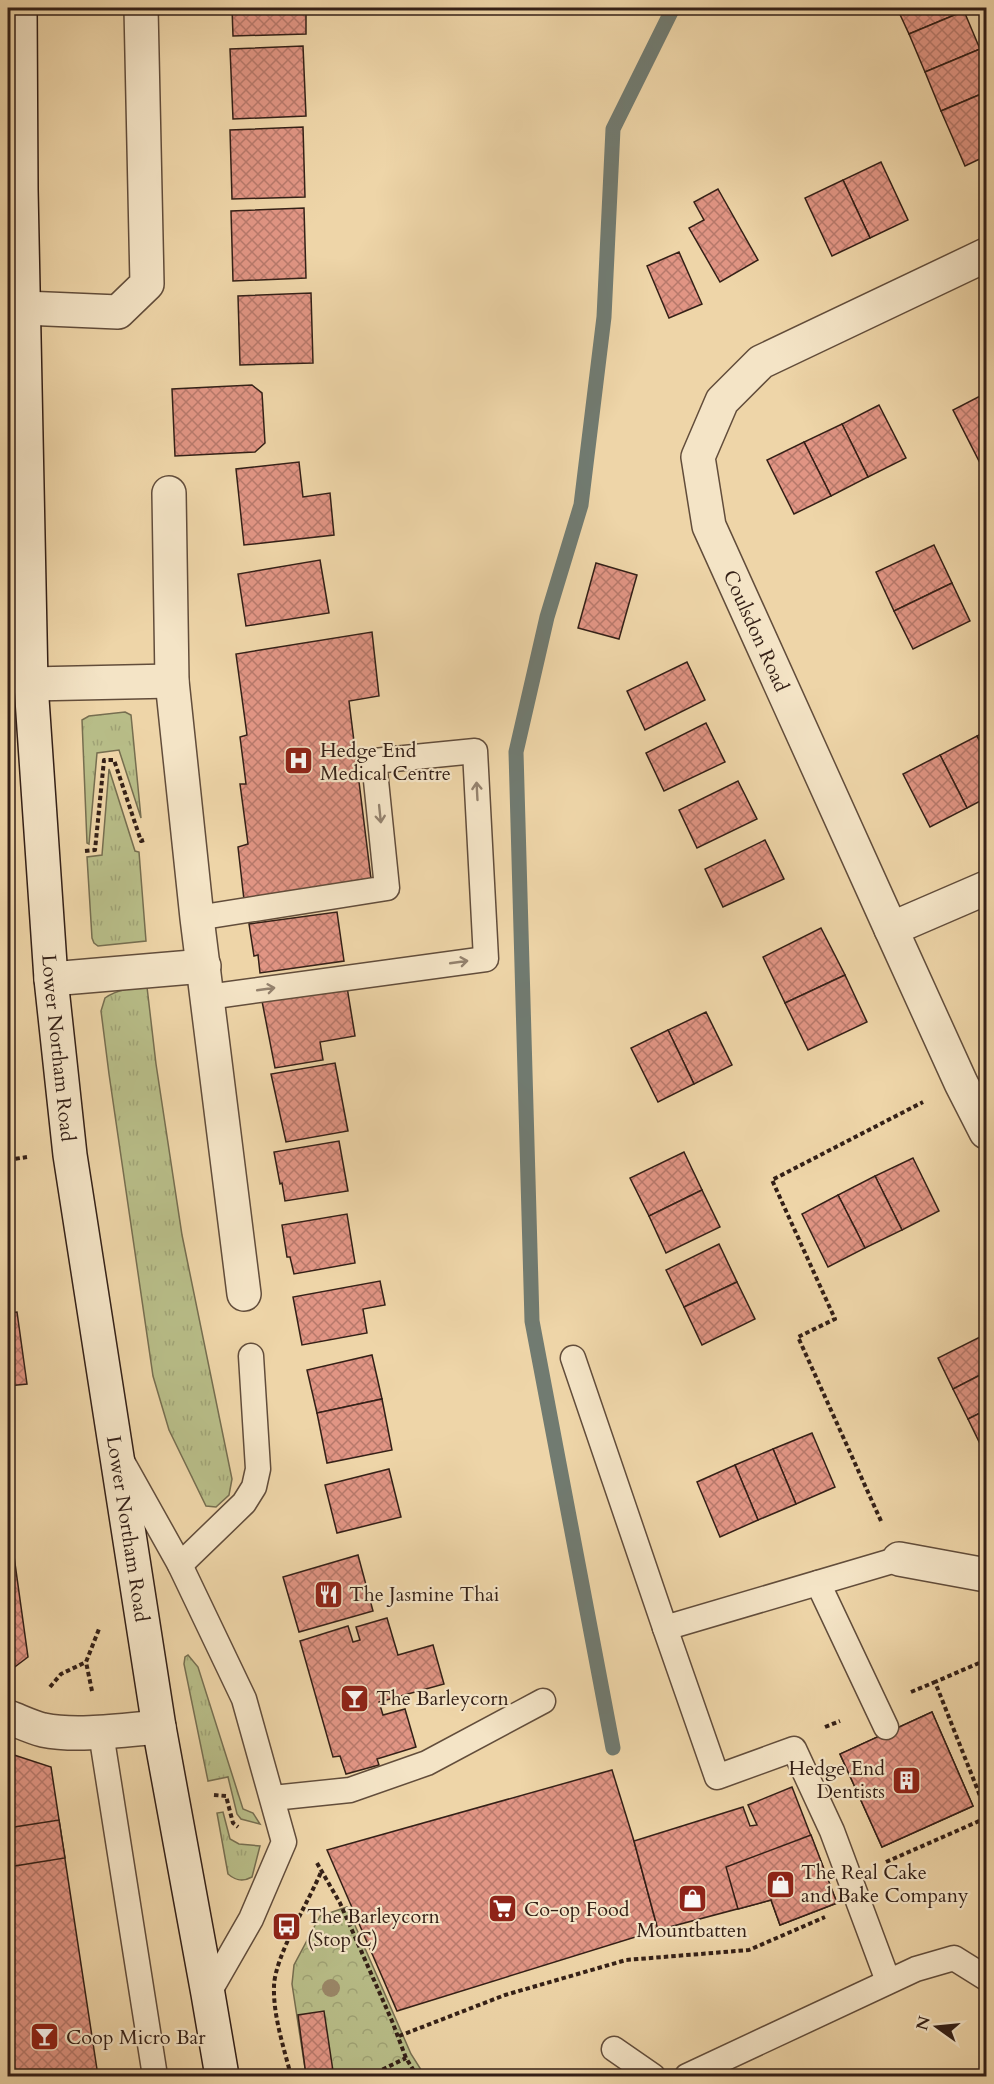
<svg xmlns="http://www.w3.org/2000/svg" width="994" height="2084" font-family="Cardo,serif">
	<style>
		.grass { fill: url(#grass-tufts); stroke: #766e50; stroke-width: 1.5 }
		.park { fill: url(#park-crowns); stroke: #766e50; stroke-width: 1.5 }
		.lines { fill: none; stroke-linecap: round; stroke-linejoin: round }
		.stream { stroke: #717b71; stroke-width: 15 }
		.building { fill: url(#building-cross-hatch); stroke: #342017; stroke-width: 1.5 }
		.service-casing { stroke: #624d3b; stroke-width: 27 }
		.minor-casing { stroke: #624d3b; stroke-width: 36 }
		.secondary-casing { stroke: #342017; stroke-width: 36 }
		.path { stroke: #342017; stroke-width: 4; stroke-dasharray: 4.5 3; stroke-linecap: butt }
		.service { stroke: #f4e4c6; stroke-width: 24 }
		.minor { stroke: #f4e4c6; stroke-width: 33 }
		.secondary { stroke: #f4e4c6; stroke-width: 33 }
		.tree { fill: #9a8768 }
		.oneway { stroke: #94826e }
		.labels { text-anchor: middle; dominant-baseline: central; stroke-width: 4.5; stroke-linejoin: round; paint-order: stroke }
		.street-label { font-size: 20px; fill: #342017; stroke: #f4e4c6 }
		.poi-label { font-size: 20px; fill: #342017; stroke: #f4e4c6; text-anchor: start }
	</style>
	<defs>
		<pattern id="grass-tufts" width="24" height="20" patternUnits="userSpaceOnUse" patternTransform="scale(1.5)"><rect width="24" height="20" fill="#b8bd88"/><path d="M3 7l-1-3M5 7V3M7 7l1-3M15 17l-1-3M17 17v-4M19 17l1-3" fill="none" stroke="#9fa275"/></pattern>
		<pattern id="park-crowns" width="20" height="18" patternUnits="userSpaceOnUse" patternTransform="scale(1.5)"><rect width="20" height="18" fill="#b8bd88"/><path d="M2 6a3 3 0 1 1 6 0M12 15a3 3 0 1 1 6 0" fill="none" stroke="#9fa275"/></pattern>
		<pattern id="building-cross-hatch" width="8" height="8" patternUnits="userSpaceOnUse" patternTransform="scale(1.5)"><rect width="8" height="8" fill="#e19584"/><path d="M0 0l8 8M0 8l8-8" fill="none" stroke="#b7796b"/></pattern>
	</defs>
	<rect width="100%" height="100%" fill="#eed5a8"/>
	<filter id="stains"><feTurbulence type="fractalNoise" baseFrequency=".00333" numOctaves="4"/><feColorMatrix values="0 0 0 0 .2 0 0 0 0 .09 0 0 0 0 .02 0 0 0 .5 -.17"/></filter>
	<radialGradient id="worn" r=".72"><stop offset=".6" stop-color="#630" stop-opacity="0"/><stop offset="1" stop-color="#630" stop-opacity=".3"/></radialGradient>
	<g class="grass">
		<polygon points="125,712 131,715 141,818 119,750 97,753 89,844 87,843 82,720 89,716"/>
		<polygon points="109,769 135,851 139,852 146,941 98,946 94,943 92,938 87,857 102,855"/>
		<path d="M147,987L156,1064L182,1235L232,1479L229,1495L216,1507L206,1506L169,1430L153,1376L109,1074L101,1011L105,998C118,989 131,988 147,987Z"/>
		<polygon points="188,1655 198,1667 243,1809 253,1813 260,1824 241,1819 237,1814 228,1777 208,1781 184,1664 185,1657"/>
		<path d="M223,1812L230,1839L239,1844L260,1846L252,1877C243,1882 236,1881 228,1874L217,1813Z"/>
	</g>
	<polygon class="park" points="347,1907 411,2054 425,2076 304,2076 306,2075 292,1984 294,1965 320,1916"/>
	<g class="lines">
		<polyline class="stream" points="613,1748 532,1321 516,752 547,617 581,505 604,317 613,129 673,8"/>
	</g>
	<g class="building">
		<polygon points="232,8 306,8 306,34 233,36"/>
		<polygon points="897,8 962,8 964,11 909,34"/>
		<polygon points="964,11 980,49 925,72 909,34"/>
		<polygon points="303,46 306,116 233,119 230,49"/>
		<polygon points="980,49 986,64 986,92 941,111 925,72"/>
		<polygon points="986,92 986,156 965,166 941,111"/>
		<polygon points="303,127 305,197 232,199 230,130"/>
		<polygon points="881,162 908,220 870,238 843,180"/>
		<polygon points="843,180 870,238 832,256 805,198"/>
		<polygon points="718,189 758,260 720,282 689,228 704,220 694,202"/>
		<polygon points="304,208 306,278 233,281 231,211"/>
		<polygon points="679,252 702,304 669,318 647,266"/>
		<polygon points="311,293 313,363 240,365 238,296"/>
		<polygon points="252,385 262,393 265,443 255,452 175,456 172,389"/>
		<polygon points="986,393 986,460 980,463 953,410"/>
		<polygon points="879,405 906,458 868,477 842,424"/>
		<polygon points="842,424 868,477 831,496 804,442"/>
		<polygon points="804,442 831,496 794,514 767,460"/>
		<polygon points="299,462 303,497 330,493 334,535 244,545 236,469"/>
		<polygon points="934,545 952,583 894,611 876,572"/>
		<polygon points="320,560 329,613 246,626 238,574"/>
		<polygon points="596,563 637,575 619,639 578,628"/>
		<polygon points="952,583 970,621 913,649 894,611"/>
		<polygon points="372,632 379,696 349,701 371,879 244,900 238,847 248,844 240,784 246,784 240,737 247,735 236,654"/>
		<polygon points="687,662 705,700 645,730 627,691"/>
		<polygon points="706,723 725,762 664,791 646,753"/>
		<polygon points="986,731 986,754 977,736"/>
		<polygon points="977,736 986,754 986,798 967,808 940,755"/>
		<polygon points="940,755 967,808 930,827 903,774"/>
		<polygon points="738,781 757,819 697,848 679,810"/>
		<polygon points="765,840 784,879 723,907 705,869"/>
		<polygon points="337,912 344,961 260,973 258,955 254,956 249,924"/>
		<polygon points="821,928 845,975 785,1003 763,957"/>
		<polygon points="845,975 867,1022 808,1050 785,1003"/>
		<polygon points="347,987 355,1036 320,1042 323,1060 275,1068 262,1001"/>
		<polygon points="706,1012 732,1065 694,1084 668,1030"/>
		<polygon points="668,1030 694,1084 658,1102 631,1048"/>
		<polygon points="335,1063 348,1131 286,1142 271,1074"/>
		<polygon points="339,1141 348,1191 285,1201 282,1183 280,1184 274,1152"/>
		<polygon points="684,1152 702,1190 649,1216 630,1178"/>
		<polygon points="913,1158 939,1211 902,1230 875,1176"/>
		<polygon points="875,1176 902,1230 865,1248 838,1195"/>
		<polygon points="702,1190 720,1227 666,1253 649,1216"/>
		<polygon points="838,1195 865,1248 828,1267 802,1214"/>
		<polygon points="347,1214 355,1263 294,1274 290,1257 287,1257 282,1225"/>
		<polygon points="719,1244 737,1282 684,1307 666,1270"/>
		<polygon points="380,1281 385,1305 363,1309 367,1333 302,1345 293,1297"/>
		<polygon points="737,1282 755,1319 702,1345 684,1307"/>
		<polygon points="17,1312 27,1384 8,1386 8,1313"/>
		<polygon points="986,1334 986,1372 953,1389 938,1358"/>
		<polygon points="372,1355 382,1399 317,1413 307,1370"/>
		<polygon points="986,1372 986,1410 968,1419 953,1389"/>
		<polygon points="382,1399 392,1450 327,1463 317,1413"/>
		<polygon points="986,1410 986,1456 968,1419"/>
		<polygon points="812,1433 835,1487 796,1504 773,1449"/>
		<polygon points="773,1449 796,1504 758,1520 735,1465"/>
		<polygon points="735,1465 758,1520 720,1537 697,1482"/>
		<polygon points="389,1469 401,1517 337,1533 325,1485"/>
		<polygon points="8,1513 28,1657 8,1672"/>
		<polygon points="358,1555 373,1611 299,1632 283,1577"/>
		<polygon points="387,1618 398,1655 433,1645 444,1684 379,1702 383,1715 405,1709 416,1747 377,1759 379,1765 346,1774 340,1756 333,1757 300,1641 348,1626 353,1642 360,1640 356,1627"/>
		<polygon points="932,1712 973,1806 882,1847 840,1754"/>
		<polygon points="932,1712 973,1806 882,1847 840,1754"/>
		<polygon points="8,1753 51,1767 98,2076 8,2076"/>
		<polygon points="612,1770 634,1841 658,1930 397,2011 327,1850"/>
		<polygon points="792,1787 837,1903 780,1925 771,1900 658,1930 634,1841 743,1807 750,1826 757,1825 748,1805"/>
		<polygon points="59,1820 65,1858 8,1867 8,1828"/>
		<polygon points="811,1835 837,1903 780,1925 771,1900 738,1909 726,1867"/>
		<polygon points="324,2011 333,2071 306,2075 298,2015"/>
	</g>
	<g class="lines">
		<defs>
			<g id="service">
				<polyline points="197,918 387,888 374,761 475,751 486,959 208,997"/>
				<polyline points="573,1358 665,1628 899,1559"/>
				<polyline points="123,1463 180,1565 244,1699 284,1842 251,1919 208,1994"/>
				<polyline points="180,1565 244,1503 254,1487 258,1469 251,1356"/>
				<polyline points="818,1583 886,1727"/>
				<polyline points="665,1628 717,1777 794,1749 832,1831 888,1981"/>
				<polyline points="101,1733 155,2076"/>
				<polyline points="273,1798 350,1790 427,1763 543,1701"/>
				<polyline points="614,2049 653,2076"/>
				<polyline points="687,2076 916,1969 954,1958 986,1978"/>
			</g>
			<g id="minor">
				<path id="s1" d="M986,255L761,362L722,401L698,457L709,526L891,929L961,1083L986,1132"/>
				<polyline points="24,308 118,312 147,284 141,8"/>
				<polyline points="169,493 172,681 197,918 244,1294"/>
				<polyline points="31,684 172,681"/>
				<polyline points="891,929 986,888"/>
				<polyline points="51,979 204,966"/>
				<polyline points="899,1559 986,1575"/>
				<path d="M8,1717C19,1721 31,1727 43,1730C77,1737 124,1730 159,1727"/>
			</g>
			<g id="secondary">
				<path id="s2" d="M20,8L21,189L31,684L51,979L70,1155L159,1727L208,1994L222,2076"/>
			</g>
		</defs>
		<use href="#service" class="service-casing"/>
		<use href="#minor" class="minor-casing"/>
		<use href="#secondary" class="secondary-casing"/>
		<g class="path">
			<polyline points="85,851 95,850 104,760 114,760 141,841 144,840"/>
			<polyline points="8,1160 27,1157"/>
			<polyline points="881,1521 798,1337 835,1319 772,1180 923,1102"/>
			<polyline points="986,1660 935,1682 986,1811"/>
			<polyline points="50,1687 61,1674 86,1662"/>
			<polyline points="92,1691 86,1662 99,1629"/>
			<polyline points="911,1692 935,1682"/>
			<polyline points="825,1727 840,1721"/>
			<polyline points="214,1795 226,1796 233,1823 238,1827"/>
			<polyline points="886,1862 986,1818"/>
			<polyline points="317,1863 340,1903 392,2021 406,2058 417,2076"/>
			<polyline points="399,2036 505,1995 626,1960 749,1950 825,1917"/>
			<path d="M291,2076C284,2048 273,2016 274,1986C275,1956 308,1903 321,1872"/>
			<polyline points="369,2076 406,2058"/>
		</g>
		<use href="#service" class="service"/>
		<use href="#minor" class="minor"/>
		<use href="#secondary" class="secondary"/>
	</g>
	<circle class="tree" cx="331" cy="1988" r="9"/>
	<defs><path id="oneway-shaft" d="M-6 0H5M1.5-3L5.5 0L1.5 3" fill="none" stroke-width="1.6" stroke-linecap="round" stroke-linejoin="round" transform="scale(1.5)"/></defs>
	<g class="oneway">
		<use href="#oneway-shaft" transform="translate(477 791) rotate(-93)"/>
		<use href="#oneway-shaft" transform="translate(380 814) rotate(84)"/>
		<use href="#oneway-shaft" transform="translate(459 962) rotate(-8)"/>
		<use href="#oneway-shaft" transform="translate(266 989) rotate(-8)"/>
	</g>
	<defs>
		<symbol id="hospital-square" viewBox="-11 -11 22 22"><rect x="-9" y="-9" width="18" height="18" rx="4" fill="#8f2418" stroke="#f4e4c6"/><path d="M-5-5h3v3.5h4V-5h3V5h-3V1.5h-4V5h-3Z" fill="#fff"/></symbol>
		<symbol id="restaurant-square" viewBox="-11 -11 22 22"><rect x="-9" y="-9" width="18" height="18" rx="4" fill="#8f2418" stroke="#f4e4c6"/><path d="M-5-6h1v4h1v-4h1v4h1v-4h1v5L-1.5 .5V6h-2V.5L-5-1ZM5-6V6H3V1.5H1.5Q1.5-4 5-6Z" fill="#fff"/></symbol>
		<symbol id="bar-square" viewBox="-11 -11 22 22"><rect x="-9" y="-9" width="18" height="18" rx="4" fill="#8f2418" stroke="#f4e4c6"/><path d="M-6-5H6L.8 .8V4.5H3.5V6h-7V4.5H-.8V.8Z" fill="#fff"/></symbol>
		<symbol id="building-square" viewBox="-11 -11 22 22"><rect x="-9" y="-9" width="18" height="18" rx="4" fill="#8f2418" stroke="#f4e4c6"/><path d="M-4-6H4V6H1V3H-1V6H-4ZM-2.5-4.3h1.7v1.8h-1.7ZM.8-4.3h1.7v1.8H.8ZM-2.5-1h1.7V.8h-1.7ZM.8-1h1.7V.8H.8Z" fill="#fff"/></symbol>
		<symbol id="shop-square" viewBox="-11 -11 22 22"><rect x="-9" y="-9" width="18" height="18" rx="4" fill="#8f2418" stroke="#f4e4c6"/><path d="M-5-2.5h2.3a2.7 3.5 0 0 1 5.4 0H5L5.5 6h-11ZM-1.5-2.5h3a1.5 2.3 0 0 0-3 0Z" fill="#fff"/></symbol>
		<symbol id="supermarket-square" viewBox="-11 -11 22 22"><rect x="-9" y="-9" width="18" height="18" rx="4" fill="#8f2418" stroke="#f4e4c6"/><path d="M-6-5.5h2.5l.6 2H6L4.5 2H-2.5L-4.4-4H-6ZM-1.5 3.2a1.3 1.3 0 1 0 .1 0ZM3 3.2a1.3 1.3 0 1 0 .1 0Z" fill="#fff"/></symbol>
		<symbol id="bus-square" viewBox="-11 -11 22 22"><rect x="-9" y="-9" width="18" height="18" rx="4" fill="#8f2418" stroke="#f4e4c6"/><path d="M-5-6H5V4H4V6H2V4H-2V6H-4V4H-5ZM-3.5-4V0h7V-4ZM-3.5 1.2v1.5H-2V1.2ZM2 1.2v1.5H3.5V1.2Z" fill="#fff"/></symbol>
	</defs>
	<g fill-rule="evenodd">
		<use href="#hospital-square" x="282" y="744" width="33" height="33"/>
		<use href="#restaurant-square" x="312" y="1578" width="33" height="33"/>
		<use href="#bar-square" x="338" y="1682" width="33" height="33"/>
		<use href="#building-square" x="890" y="1764" width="33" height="33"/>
		<use href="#shop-square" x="764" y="1868" width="33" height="33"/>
		<use href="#shop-square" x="676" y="1882" width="33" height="33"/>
		<use href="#supermarket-square" x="486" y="1892" width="33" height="33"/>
		<use href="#bus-square" x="270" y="1910" width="33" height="33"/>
		<use href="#bar-square" x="28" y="2020" width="33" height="33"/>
	</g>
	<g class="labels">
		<g class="street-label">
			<text stroke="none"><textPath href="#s1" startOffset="550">Coulsdon Road</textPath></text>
			<text stroke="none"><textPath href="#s2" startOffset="1041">Lower Northam Road</textPath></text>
			<text stroke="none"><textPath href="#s2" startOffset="1527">Lower Northam Road</textPath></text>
		</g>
		<g class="poi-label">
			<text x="320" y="750">Hedge End<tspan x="320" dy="23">Medical Centre</tspan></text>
			<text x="349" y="1594">The Jasmine Thai</text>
			<text x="376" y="1698">The Barleycorn</text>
			<text x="885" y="1768" text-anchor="end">Hedge End<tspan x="885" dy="23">Dentists</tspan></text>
			<text x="801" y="1872">The Real Cake<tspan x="801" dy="23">and Bake Company</tspan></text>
			<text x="524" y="1909">Co-op Food</text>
			<text x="307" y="1916">The Barleycorn<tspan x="307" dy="23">(Stop C)</tspan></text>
			<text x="692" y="1930" text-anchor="middle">Mountbatten</text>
			<text x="66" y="2037">Coop Micro Bar</text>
		</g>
	</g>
	<rect width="994" height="2084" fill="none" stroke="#eed5a8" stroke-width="30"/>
	<rect x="9" y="9" width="976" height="2066" fill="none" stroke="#342017" stroke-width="3"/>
	<rect x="15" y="15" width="964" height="2054" fill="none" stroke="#342017" stroke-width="1.5"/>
	<g transform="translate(937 2027) rotate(285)" stroke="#f4e4c6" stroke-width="4.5" paint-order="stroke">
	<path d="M0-4.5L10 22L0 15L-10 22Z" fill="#342017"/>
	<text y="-9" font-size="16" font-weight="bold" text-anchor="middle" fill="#342017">N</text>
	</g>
	<rect width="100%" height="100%" filter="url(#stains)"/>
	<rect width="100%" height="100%" fill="url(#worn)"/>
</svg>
